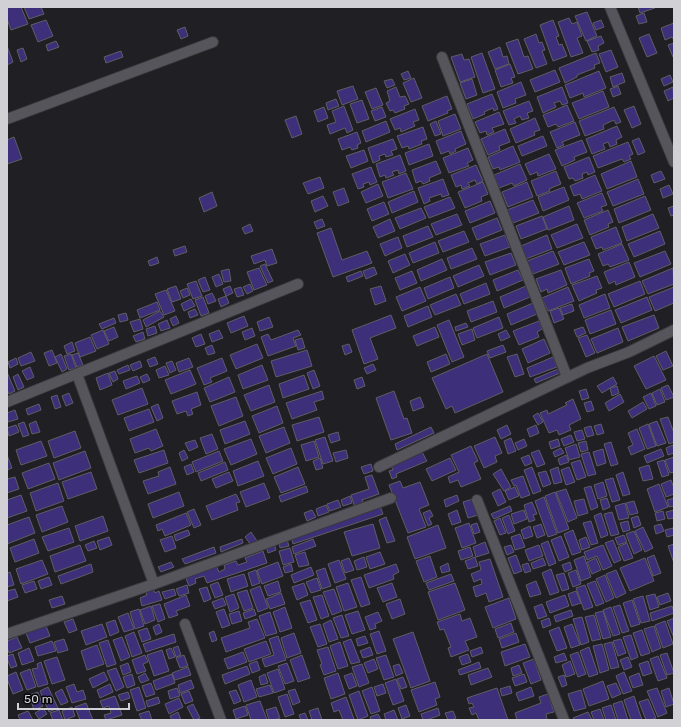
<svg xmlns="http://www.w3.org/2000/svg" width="681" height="727" font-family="Rubik,sans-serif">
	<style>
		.building { fill: #3e2f7a; stroke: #5e5e64 }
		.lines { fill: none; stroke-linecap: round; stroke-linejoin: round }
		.minor-casing { stroke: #39393d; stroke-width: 12 }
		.minor { stroke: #55555b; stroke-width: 10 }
	</style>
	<rect width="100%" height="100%" fill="#1f1f24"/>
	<g class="building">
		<polygon points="7,7 21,7 28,24 11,30 7,19"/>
		<polygon points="24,7 41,7 44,14 29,19"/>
		<polygon points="638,7 654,7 655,8 640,13"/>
		<polygon points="587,12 597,36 586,41 575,16"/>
		<polygon points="644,13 647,22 639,24 636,16"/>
		<polygon points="569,18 572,24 577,22 582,36 577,38 583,53 571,57 558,22"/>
		<polygon points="46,20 53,36 38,42 31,25"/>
		<polygon points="553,20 559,36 556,37 559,45 562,44 567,56 553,61 540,25"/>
		<polygon points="601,20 604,27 596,30 593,23"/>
		<polygon points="674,23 674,40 672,37 665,40 661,28"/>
		<polygon points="185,27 188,36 181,39 177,30"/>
		<polygon points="536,34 539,43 542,42 545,50 542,51 547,64 536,68 524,39"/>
		<polygon points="649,34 657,53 647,57 639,38"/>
		<polygon points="601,36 604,43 598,46 599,50 592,52 587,41"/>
		<polygon points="518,39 524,57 528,56 533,69 518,74 506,43"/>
		<polygon points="56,41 59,47 48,51 46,45"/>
		<polygon points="674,43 674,57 673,57 668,45"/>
		<polygon points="7,46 13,62 7,65"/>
		<polygon points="500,47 503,57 507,56 509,64 495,69 488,52"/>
		<polygon points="23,48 27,59 21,62 17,50"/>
		<polygon points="611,50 618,67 606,72 599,54"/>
		<polygon points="121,51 123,57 106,63 104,57"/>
		<polygon points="482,53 495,89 483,93 471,57"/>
		<polygon points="596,53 600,63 594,65 595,68 577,75 577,77 565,83 559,68"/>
		<polygon points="462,54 464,60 469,59 475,77 460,82 451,57"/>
		<polygon points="510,64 515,77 511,78 513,83 501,87 495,70"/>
		<polygon points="555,70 560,82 535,92 530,80"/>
		<polygon points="408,71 411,78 404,80 401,74"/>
		<polygon points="599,71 606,88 584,97 583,93 570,98 565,85"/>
		<polygon points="622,73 625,82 613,87 610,77"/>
		<polygon points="670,75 673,82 664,86 661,79"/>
		<polygon points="414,78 422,98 411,102 403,83"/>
		<polygon points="392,79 395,85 387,88 384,81"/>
		<polygon points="472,79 477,95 466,99 460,83"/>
		<polygon points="521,82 526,95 515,99 516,103 503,108 497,92"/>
		<polygon points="353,86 358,99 342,105 337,91"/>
		<polygon points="618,86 621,94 613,97 610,89"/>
		<polygon points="396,87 400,97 405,96 409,104 404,106 405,109 395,113 393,110 390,111 386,103 390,101 387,91"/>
		<polygon points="562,87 568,103 562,105 560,101 554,103 556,107 543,113 537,97"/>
		<polygon points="673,87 674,98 668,101 664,91"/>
		<polygon points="376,88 383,105 372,109 365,92"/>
		<polygon points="603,91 609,107 579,119 572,103"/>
		<polygon points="492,94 498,109 494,111 493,108 484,112 485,114 473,119 467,104"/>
		<polygon points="447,96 452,109 447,111 448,113 428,121 422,106"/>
		<polygon points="336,99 339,106 328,110 326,103"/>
		<polygon points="362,100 369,119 357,123 350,104"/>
		<polygon points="529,101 533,111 527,113 529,118 522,120 520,116 514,119 516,123 509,125 503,111"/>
		<polygon points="567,105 574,121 558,127 556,124 548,127 543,115"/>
		<polygon points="344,106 353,130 347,133 345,128 330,134 327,125 336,122 332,111"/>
		<polygon points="634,106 641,124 632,128 624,110"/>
		<polygon points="324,107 328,118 318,122 314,111"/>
		<polygon points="382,107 386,117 375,121 371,111"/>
		<polygon points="614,107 621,122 616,124 614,120 603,125 604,129 585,136 579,121"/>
		<polygon points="415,109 419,120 413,122 415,126 401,132 400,128 395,130 390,119"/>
		<polygon points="499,112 504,124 492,128 494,132 487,135 486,131 480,133 475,122"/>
		<polygon points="455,114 461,129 443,136 438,121"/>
		<polygon points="296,116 302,134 292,138 285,120"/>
		<polygon points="535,118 540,130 534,132 535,135 516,143 510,129"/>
		<polygon points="386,121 390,132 366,142 362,131"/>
		<polygon points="436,121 441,134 435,136 430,124"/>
		<polygon points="575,122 580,135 562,142 564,145 557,148 550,132"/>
		<polygon points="617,126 622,137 616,140 617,144 610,147 608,142 603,144 605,149 592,154 586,139"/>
		<polygon points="423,127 427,139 421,141 422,144 409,149 408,146 402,148 397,136"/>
		<polygon points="505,129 510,142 499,146 500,150 488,155 481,139"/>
		<polygon points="461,131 466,144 455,149 456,151 450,154 449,151 441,154 436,141"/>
		<polygon points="357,132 361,143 357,145 358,148 352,150 350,147 342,150 338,139"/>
		<polygon points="543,136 547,146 522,156 518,146"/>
		<polygon points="14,137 22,159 7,164 7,140"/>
		<polygon points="639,138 645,152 638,155 632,141"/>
		<polygon points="393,139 397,149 391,151 393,155 386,157 385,154 379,156 380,160 373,163 368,148"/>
		<polygon points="582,140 587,152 574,157 575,160 562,166 555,150"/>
		<polygon points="628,142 633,154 629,156 631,159 624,162 622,159 598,168 593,156"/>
		<polygon points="429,144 433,156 409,165 405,153"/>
		<polygon points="513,146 520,162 500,170 499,167 493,169 488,157"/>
		<polygon points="468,148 473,160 467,163 469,166 449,173 443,158"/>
		<polygon points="364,150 368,161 351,168 346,156"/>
		<polygon points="549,154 556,169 538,176 537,172 530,175 525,164"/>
		<polygon points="400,155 406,171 399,174 398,170 392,172 394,175 386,178 385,175 380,177 376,164"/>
		<polygon points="589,157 595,172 588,175 587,172 582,174 583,178 575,181 573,178 569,179 564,167"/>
		<polygon points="436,161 441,173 429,178 430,181 423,184 421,181 416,183 412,170"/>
		<polygon points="631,161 637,177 607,189 601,174"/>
		<polygon points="520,164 527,180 514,186 512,183 499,188 494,175"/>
		<polygon points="476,165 483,181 477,184 475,180 468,183 470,186 462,189 461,185 456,187 451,175"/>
		<polygon points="371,167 377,182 370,185 369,182 363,184 364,187 358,189 352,174"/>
		<polygon points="556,171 561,184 549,189 550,191 537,196 531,181"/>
		<polygon points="661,171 665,179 654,183 651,175"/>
		<polygon points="406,173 413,189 388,198 382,182"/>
		<polygon points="595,175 602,191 582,199 580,194 574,196 570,186"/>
		<polygon points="320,177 324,188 308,194 303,183"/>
		<polygon points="443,179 449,195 442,197 441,194 429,198 430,201 424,204 418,188"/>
		<polygon points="638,179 644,194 613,206 607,192"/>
		<polygon points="483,182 488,194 481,197 482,201 465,208 458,192"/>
		<polygon points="527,182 533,197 508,207 502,192"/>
		<polygon points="378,184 383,196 366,203 361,192"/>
		<polygon points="669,185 673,194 663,198 660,189"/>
		<polygon points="564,187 569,200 543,211 538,197"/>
		<polygon points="344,188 349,202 338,206 333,192"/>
		<polygon points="414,191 418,202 392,213 388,202"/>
		<polygon points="212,192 217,206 204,212 199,198"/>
		<polygon points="602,193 607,205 601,207 603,211 584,218 577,203"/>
		<polygon points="323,196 328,206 315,212 311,201"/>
		<polygon points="645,196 651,210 619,223 614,209"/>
		<polygon points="450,197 455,208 429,218 424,207"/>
		<polygon points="533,200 539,213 513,223 507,210"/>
		<polygon points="490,201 495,213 470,223 465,211"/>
		<polygon points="384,202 389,214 372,221 367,209"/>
		<polygon points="569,206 574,220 548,230 543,217"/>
		<polygon points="674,206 674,215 671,216 668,208"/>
		<polygon points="421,208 426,218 400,229 395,218"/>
		<polygon points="608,210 613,222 608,224 609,227 590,235 584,220"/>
		<polygon points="457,214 462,225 436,235 431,224"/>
		<polygon points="653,214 659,228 627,241 622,227"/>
		<polygon points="542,216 547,229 521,239 516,226"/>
		<polygon points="497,218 502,230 477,240 472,228"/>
		<polygon points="322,219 325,226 317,229 314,222"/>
		<polygon points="390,219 395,231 378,238 373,227"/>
		<polygon points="250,224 253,231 245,234 242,228"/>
		<polygon points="577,224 583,238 557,248 551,235"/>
		<polygon points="428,226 433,237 407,247 403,236"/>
		<polygon points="616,227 622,243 603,250 602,247 596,249 591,237"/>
		<polygon points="331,228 342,260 367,251 372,263 333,277 317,233"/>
		<polygon points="464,231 469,242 443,252 438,241"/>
		<polygon points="660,231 665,244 634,257 628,244"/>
		<polygon points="505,235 510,247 485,256 480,244"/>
		<polygon points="547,235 552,249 526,259 521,246"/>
		<polygon points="398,237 402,248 385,256 380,244"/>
		<polygon points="435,242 439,253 413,263 409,253"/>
		<polygon points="584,242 590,255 564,265 558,252"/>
		<polygon points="622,244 629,260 610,267 608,264 603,266 598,254"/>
		<polygon points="185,246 187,252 175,256 173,250"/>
		<polygon points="472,248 477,259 451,269 447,258"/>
		<polygon points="272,249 277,263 267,266 265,260 254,264 251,256"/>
		<polygon points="553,251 559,264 533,274 527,261"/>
		<polygon points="665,251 671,264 640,277 634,263"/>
		<polygon points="511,253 516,265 490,275 485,262"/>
		<polygon points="405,254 410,265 393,273 388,261"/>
		<polygon points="157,257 159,263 150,266 148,261"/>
		<polygon points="442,259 447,270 421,281 417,270"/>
		<polygon points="589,259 594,271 589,273 590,276 571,284 565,268"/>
		<polygon points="629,262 635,277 616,285 615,281 609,284 604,272"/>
		<polygon points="265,264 273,281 268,283 260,266"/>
		<polygon points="479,265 484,276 458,287 453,276"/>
		<polygon points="374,267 377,274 366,279 363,271"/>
		<polygon points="259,268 267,285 254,290 247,272"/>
		<polygon points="673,268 674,284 648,294 642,281"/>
		<polygon points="229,269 231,281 224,282 221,271"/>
		<polygon points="518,270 523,280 497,291 493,280"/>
		<polygon points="561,270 567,285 548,293 547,289 541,292 536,279"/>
		<polygon points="361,271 363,276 348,282 346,277"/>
		<polygon points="412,271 417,283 400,290 395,278"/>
		<polygon points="219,274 223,284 216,287 212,277"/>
		<polygon points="597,276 602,288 596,290 597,293 579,301 572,285"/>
		<polygon points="205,277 210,290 203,292 198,280"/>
		<polygon points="450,277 454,288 428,299 424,288"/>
		<polygon points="196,281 202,296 193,299 187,284"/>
		<polygon points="640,281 645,294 614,307 608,294"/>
		<polygon points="486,283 490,294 464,304 460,294"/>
		<polygon points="250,284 253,291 247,294 243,287"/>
		<polygon points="176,286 181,299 172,302 167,289"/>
		<polygon points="230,286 233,293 226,296 223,289"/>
		<polygon points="381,286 386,301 375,305 370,289"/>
		<polygon points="526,286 530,297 504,308 500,297"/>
		<polygon points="241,287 244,295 237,297 234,289"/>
		<polygon points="420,287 426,301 402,311 396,297"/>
		<polygon points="568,287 574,301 548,311 542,298"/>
		<polygon points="674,287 674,303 655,311 649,297"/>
		<polygon points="187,288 190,295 183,298 180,291"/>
		<polygon points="166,290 175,311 164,315 155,294"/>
		<polygon points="212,293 216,301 208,304 205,296"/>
		<polygon points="456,294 461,305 435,315 430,305"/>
		<polygon points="605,294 610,308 584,318 579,305"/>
		<polygon points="226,296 229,303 221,307 218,299"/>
		<polygon points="203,297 209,313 201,316 195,300"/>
		<polygon points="647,297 652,310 621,323 615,310"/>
		<polygon points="191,299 195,306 184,311 181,304"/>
		<polygon points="493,301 497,312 471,322 467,311"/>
		<polygon points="157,302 160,310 140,318 137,310"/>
		<polygon points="533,303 537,314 511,325 507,314"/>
		<polygon points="572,304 574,311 563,315 560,308"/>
		<polygon points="428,306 432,317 408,327 404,316"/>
		<polygon points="559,308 564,319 554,323 550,311"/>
		<polygon points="195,309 198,315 190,318 188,312"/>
		<polygon points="611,310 616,324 590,334 585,320"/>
		<polygon points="160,311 164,317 146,327 143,320"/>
		<polygon points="126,313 128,320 120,322 118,315"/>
		<polygon points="391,315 396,328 370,338 378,359 364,364 352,330"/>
		<polygon points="654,315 659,328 628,341 622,327"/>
		<polygon points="176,316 179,323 173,326 170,319"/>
		<polygon points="244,316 248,326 231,333 227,323"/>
		<polygon points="269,317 273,327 260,331 257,322"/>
		<polygon points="499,317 503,328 477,338 473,328"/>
		<polygon points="114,318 116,323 102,329 99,324"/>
		<polygon points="140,319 143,329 134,332 130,322"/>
		<polygon points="167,320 170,328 161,331 158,324"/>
		<polygon points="449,320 464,357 452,362 437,325"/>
		<polygon points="539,321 542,329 537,332 539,337 519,345 513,331"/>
		<polygon points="466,323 468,327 456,331 455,327"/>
		<polygon points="155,326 157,333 148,336 146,329"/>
		<polygon points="114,327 118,337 109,341 104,331"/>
		<polygon points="435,327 439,337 417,346 413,336"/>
		<polygon points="583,327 586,333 577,337 574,330"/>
		<polygon points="252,328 255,336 245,340 242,332"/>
		<polygon points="618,328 623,342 597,353 591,339"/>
		<polygon points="472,329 475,340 462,345 458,334"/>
		<polygon points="103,330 109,344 97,349 91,335"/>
		<polygon points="219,330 223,338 212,342 209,334"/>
		<polygon points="298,330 301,335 293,338 296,346 268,356 261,337 268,334 271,340"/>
		<polygon points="506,330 510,337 501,341 498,334"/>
		<polygon points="143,332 145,339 136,342 133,336"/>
		<polygon points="201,334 205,344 196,347 192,338"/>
		<polygon points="587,335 595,353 586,357 578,338"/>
		<polygon points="90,337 96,351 80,357 75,343"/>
		<polygon points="302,338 305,348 298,350 295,340"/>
		<polygon points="544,339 550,353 528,363 522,349"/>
		<polygon points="72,342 75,351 67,354 64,346"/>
		<polygon points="257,344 263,358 236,369 230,355"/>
		<polygon points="349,344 352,352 345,355 342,346"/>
		<polygon points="212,345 215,353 208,355 205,348"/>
		<polygon points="503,345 506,352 490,358 487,351"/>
		<polygon points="52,350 57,363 49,366 44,353"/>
		<polygon points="307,350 312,366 276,377 271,361"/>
		<polygon points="666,351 673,366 663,370 656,356"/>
		<polygon points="31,352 35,361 21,366 18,358"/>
		<polygon points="78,353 83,365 77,367 72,355"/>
		<polygon points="61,354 67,369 62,372 55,357"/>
		<polygon points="71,354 76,368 69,370 64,356"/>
		<polygon points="446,354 450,364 431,372 427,362"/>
		<polygon points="487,354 503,392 455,413 452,406 446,409 432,378"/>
		<polygon points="517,354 524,374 515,377 507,357"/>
		<polygon points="654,356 666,380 646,389 634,366"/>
		<polygon points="155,357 158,364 150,367 147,360"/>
		<polygon points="553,357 557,367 530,377 527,368"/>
		<polygon points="16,358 18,364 10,368 8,362"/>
		<polygon points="189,358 193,367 179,372 176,363"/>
		<polygon points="222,358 227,371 210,378 212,382 204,385 197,368"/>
		<polygon points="140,361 142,367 133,371 130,365"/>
		<polygon points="172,361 176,370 170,373 166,363"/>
		<polygon points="373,364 376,370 367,374 364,368"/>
		<polygon points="128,365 130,370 119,374 117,370"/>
		<polygon points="262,365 268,380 243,389 238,375"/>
		<polygon points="165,366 169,375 159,378 156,370"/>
		<polygon points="30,367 34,377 27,380 22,371"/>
		<polygon points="558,369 560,373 536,383 534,379"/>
		<polygon points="190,370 196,384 171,394 165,380"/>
		<polygon points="314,370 320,386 313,389 307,373"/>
		<polygon points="115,371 118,379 113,382 109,373"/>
		<polygon points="7,372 15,391 9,394 7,390"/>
		<polygon points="108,373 112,385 100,390 96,378"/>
		<polygon points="18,374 24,387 18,390 13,377"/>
		<polygon points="147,374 150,380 143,383 140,377"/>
		<polygon points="304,375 309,389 283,398 279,384"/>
		<polygon points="137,376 140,383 126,389 123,381"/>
		<polygon points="229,377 235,392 210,402 204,388"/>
		<polygon points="362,377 365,386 357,389 354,380"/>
		<polygon points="613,377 617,384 602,393 597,386"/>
		<polygon points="269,385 275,402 251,411 244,395"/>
		<polygon points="668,385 674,397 666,400 661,388"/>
		<polygon points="617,386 619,393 612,396 610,388"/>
		<polygon points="142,388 148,404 118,415 112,400"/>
		<polygon points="586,389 589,398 582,400 579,391"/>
		<polygon points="660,389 665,402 657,405 652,393"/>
		<polygon points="322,391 324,399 314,402 317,410 292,419 286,403"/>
		<polygon points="394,391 404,419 407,418 412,433 391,440 376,398"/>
		<polygon points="197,392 201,405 191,409 193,414 188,416 186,411 177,414 172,401"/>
		<polygon points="69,393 73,403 66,406 62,396"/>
		<polygon points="651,393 656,406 649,409 643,397"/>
		<polygon points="620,394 624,402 609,411 605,403"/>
		<polygon points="57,395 61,407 55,409 51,397"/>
		<polygon points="236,397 243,416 219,426 211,406"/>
		<polygon points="420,397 424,407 413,411 410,401"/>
		<polygon points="573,399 581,419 569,425 571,430 559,435 557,430 549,433 540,413 547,410 548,414 567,405 565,403"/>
		<polygon points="591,401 594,410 587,412 584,403"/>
		<polygon points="643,402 647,409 632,418 628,411"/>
		<polygon points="39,404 41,410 28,415 26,409"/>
		<polygon points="158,404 163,418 157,421 151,407"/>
		<polygon points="277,406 283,423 259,433 252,416"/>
		<polygon points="149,409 154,422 129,431 124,418"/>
		<polygon points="15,410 18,419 8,422 7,413"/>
		<polygon points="538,413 543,422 538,425 533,416"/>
		<polygon points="319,417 324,432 297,441 292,425"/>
		<polygon points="668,417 674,433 674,442 669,444 660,419"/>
		<polygon points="36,421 40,432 32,434 29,424"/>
		<polygon points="245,421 250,434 225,444 220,430"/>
		<polygon points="657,421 666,443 657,446 649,424"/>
		<polygon points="24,422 29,435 23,437 18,424"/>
		<polygon points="601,424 604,433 597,435 594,426"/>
		<polygon points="648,424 656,446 647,449 639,428"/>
		<polygon points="16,425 19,432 9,436 7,428"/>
		<polygon points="507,425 511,434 501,439 497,430"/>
		<polygon points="536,425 539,433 530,437 527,429"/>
		<polygon points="591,426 594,435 587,437 584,428"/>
		<polygon points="284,427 290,443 266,453 259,436"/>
		<polygon points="431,427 434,433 397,450 395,444"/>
		<polygon points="156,429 163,446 151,451 149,448 135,453 130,439"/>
		<polygon points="637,429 645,449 631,455 628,447 633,445 628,433"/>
		<polygon points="582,430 585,439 577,441 574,432"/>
		<polygon points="75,431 81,448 54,458 48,441"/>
		<polygon points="338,432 340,440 331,443 328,435"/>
		<polygon points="212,434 218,449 206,454 200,438"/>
		<polygon points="571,435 574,442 564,446 561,439"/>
		<polygon points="325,437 333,461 323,464 315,440"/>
		<polygon points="495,437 502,453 495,456 497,462 484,468 474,446"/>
		<polygon points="511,438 516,451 508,454 504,441"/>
		<polygon points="251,439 257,454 231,465 224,449"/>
		<polygon points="524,439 527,446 518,450 515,443"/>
		<polygon points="558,439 560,446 551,449 549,442"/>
		<polygon points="195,440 198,447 189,451 185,443"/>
		<polygon points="41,441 47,456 21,465 16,450"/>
		<polygon points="314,441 319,457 306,461 301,445"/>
		<polygon points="586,441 588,450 581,452 578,443"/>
		<polygon points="611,442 618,464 611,466 604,444"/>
		<polygon points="576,444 580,457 569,460 565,448"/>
		<polygon points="673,445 674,453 668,455 666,448"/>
		<polygon points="471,446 478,461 474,463 481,479 461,487 458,480 450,483 448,477 459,472 451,455"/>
		<polygon points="291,448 297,464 273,474 266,458"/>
		<polygon points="561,448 564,453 555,457 553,452"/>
		<polygon points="603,449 606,463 597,466 593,452"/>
		<polygon points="661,449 664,456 647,463 644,456"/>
		<polygon points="164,450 168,463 139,473 134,460"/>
		<polygon points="184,450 188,458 182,461 179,453"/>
		<polygon points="346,450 348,458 336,462 333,453"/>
		<polygon points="539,450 545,464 537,467 531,453"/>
		<polygon points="85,451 91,468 59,480 53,463"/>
		<polygon points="219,451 223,461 196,472 192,462"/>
		<polygon points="422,452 427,461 396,474 397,477 392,479 389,471 393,470 391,466"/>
		<polygon points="589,452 596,474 588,476 581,454"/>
		<polygon points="7,455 12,468 7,470"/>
		<polygon points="529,455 532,463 525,466 521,458"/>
		<polygon points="566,455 569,462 560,465 558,459"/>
		<polygon points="674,457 674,472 670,473 665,460"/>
		<polygon points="320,458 323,468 316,470 313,461"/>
		<polygon points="450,458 456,470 432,481 426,469"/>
		<polygon points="580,460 586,477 577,480 571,463"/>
		<polygon points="664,460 669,475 662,477 657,462"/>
		<polygon points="258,461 264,476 238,486 233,471"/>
		<polygon points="225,462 228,470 201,481 198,473"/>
		<polygon points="49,463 55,479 28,489 22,473"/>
		<polygon points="191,464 194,472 187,475 184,467"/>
		<polygon points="371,464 373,471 364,474 361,467"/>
		<polygon points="649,465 653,479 643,481 639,468"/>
		<polygon points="170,467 176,484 148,494 143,481 159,476 158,472"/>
		<polygon points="298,467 305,484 281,493 274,477"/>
		<polygon points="532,467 541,491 533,494 524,470"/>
		<polygon points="558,467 562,482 554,484 550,470"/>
		<polygon points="569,467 575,482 566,485 561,470"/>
		<polygon points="501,469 511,487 504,491 493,474"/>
		<polygon points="546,471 551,484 543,487 538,473"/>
		<polygon points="91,472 97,489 68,499 62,482"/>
		<polygon points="229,472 233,481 216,488 212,479"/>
		<polygon points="623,472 630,494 623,496 616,475"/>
		<polygon points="372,475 379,494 362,500 364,505 355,508 351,495 369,489 365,477"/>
		<polygon points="523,476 530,495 521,498 516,485 514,486 511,480"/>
		<polygon points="15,477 19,489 7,493 7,479"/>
		<polygon points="613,478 620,500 612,502 605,480"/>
		<polygon points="671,480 674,488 674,494 666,497 661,484"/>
		<polygon points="400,481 403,488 420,482 429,505 419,509 426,527 408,533 389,485"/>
		<polygon points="603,482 607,496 598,499 594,485"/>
		<polygon points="58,483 64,501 36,511 30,493"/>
		<polygon points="264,483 270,498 246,507 240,492"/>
		<polygon points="659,484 668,507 655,512 647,489"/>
		<polygon points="306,486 308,492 281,502 279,496"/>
		<polygon points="591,486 598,507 591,510 584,488"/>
		<polygon points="515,487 519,496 509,500 505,491"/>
		<polygon points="500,489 506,502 498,506 492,493"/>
		<polygon points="566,489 577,518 568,522 556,492"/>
		<polygon points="179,492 184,506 153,518 148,504"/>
		<polygon points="555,492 569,529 558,533 545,496"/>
		<polygon points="236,494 240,502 236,503 238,510 212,520 206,506"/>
		<polygon points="21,495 27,511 7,518 7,500"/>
		<polygon points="457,495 459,501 446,507 444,500"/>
		<polygon points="350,496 352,503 343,506 341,500"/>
		<polygon points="544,497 557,534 548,537 535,501"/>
		<polygon points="607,498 610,507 603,510 600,500"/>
		<polygon points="674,498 674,506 669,507 667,500"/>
		<polygon points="473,499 478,515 468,518 463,502"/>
		<polygon points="584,499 588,513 578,516 574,501"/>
		<polygon points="338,500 341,507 330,511 327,504"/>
		<polygon points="634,501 638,513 630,515 626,503"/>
		<polygon points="532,502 537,514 533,515 535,520 529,522 524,505"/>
		<polygon points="625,503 629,518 619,520 615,506"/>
		<polygon points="326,505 329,512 318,516 316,509"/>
		<polygon points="62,506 68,522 42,532 36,515"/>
		<polygon points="380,506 383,514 293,544 291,536"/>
		<polygon points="510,506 512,511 494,519 491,514"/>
		<polygon points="194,509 201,525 194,528 187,512"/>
		<polygon points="312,510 316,517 307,521 304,513"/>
		<polygon points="430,510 433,516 429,518 432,524 428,526 423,513"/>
		<polygon points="457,510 461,522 452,525 448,514"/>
		<polygon points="524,510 527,519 514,524 511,514"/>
		<polygon points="674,510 674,518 668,519 666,512"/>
		<polygon points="663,511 665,519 657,521 655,513"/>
		<polygon points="612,512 619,534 611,536 604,514"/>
		<polygon points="186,513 191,525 165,536 162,529 158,531 156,525"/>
		<polygon points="601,513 608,535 601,538 594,516"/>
		<polygon points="509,515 515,531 508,534 502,518"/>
		<polygon points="103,516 108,531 80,541 75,526"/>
		<polygon points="638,516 641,525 634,528 631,518"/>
		<polygon points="29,517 35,533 7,544 7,525"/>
		<polygon points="386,517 395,541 387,543 379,520"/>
		<polygon points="500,518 506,533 500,535 494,521"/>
		<polygon points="591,521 598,543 591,545 583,523"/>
		<polygon points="628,521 630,530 623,532 620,523"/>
		<polygon points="469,523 476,543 462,548 455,528"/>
		<polygon points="477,523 480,532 474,534 471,525"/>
		<polygon points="373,524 380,548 352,556 344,532"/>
		<polygon points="541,524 545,535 537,538 533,527"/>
		<polygon points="661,524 664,531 656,534 654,526"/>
		<polygon points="438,525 446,548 415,559 407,537"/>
		<polygon points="530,526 533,536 524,539 521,530"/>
		<polygon points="643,527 653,548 645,552 635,531"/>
		<polygon points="69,528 74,542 48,551 42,537"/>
		<polygon points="673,528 674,535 667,537 665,530"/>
		<polygon points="188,530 190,535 176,541 174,535"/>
		<polygon points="573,530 581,552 572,555 564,534"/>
		<polygon points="634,531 642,550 634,554 626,534"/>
		<polygon points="251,532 257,541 251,545 245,537"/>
		<polygon points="520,534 525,547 515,550 511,537"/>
		<polygon points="624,535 627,542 618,545 615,538"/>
		<polygon points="172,536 176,548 165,552 160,540"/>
		<polygon points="561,536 569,557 559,561 551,540"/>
		<polygon points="109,537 112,545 100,550 97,541"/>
		<polygon points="586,537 590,547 582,550 579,540"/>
		<polygon points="34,539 39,553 15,562 10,548"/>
		<polygon points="242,539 243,543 221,552 220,547"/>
		<polygon points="313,539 316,546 294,554 292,547"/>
		<polygon points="287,540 289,546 280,548 279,542"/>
		<polygon points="613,540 621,560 614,563 605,543"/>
		<polygon points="94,541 97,548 88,551 85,545"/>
		<polygon points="548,541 556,563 549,566 541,544"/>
		<polygon points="485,542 489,553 476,557 473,547"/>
		<polygon points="274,543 276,550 268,553 266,546"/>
		<polygon points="627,543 633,558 624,561 618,547"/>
		<polygon points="674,544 674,563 668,546"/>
		<polygon points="80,545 86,561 55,572 50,556"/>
		<polygon points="511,545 514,552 507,555 504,547"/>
		<polygon points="539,545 543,556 529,561 525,550"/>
		<polygon points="603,545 612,566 603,570 597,556 587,560 584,552"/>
		<polygon points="214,547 216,553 185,564 182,559"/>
		<polygon points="470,547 473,556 461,560 458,551"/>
		<polygon points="290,548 294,562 283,565 279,551"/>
		<polygon points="263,551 267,563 207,583 204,576 195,579 196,583 189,586 185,576 216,565 219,572 225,569 224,565 236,561 238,565 247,562 245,558"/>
		<polygon points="305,552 309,565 299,567 295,555"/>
		<polygon points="380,552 385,564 370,569 366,557"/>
		<polygon points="516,555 522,571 514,574 508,558"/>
		<polygon points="654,555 661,573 653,576 647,558"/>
		<polygon points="430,556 437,577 424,582 416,561"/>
		<polygon points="584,556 591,577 581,581 574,560"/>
		<polygon points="364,557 367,567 357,570 354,561"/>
		<polygon points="475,557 478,566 468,569 465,561"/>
		<polygon points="349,558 354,570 345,573 341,561"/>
		<polygon points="543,558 546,565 533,569 531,563"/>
		<polygon points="596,558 601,570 592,574 587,562"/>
		<polygon points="645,558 654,581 630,591 620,568"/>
		<polygon points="490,559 503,597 489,602 486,593 476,597 473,587 482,584 481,579 474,582 471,574 481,570 479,562"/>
		<polygon points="42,560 48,574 21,584 16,569"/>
		<polygon points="339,560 346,579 335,583 328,564"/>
		<polygon points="171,562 174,567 161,572 158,567"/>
		<polygon points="278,562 283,576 262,584 257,570"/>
		<polygon points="570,562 572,569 565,572 562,565"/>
		<polygon points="448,563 450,571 442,573 440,567"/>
		<polygon points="528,563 531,571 525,573 522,565"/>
		<polygon points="91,564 93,572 61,584 58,576"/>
		<polygon points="291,564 293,571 285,573 283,567"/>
		<polygon points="396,564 399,572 393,575 394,579 369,588 364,575"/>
		<polygon points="311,567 314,575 294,583 291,575"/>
		<polygon points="325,568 331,586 322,589 316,571"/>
		<polygon points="551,569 559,592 550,595 542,573"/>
		<polygon points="256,570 260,583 252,586 248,573"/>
		<polygon points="576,570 581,584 573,587 568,573"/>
		<polygon points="616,570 626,593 616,598 606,574"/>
		<polygon points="10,572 14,585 7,587 7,573"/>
		<polygon points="564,573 569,589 562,591 556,575"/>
		<polygon points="244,574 248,586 231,592 227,579"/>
		<polygon points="451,574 454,581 429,590 426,583"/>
		<polygon points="605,575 614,598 606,602 596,579"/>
		<polygon points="49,577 52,585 41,589 38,581"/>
		<polygon points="361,577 370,604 361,607 351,580"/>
		<polygon points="317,578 321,590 311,593 306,582"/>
		<polygon points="34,581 37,589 25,593 22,585"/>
		<polygon points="278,581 281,592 268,596 264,586"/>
		<polygon points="536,581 541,594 530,597 526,585"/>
		<polygon points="595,581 604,603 596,606 587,584"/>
		<polygon points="218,582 223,595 215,598 210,585"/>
		<polygon points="304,583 308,595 297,600 292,587"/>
		<polygon points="348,583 357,607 344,611 336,587"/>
		<polygon points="392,583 397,597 383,602 377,588"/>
		<polygon points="455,583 465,610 438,620 428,592"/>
		<polygon points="187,585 189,593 179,596 176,589"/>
		<polygon points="585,585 593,607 584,610 576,588"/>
		<polygon points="152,586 155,593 159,591 162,600 142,606 140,598 147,595 145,589"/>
		<polygon points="260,586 268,608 258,612 250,590"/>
		<polygon points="207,587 211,599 204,602 199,589"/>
		<polygon points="15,589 18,597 7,601 7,591"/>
		<polygon points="174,589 176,595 165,599 162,592"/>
		<polygon points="334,589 342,611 332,615 323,592"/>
		<polygon points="247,590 253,608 244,611 237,593"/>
		<polygon points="576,591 581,603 572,606 568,594"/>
		<polygon points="281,593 285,604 270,609 266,599"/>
		<polygon points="668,593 671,601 660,605 657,597"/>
		<polygon points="234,594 239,608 230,612 225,597"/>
		<polygon points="655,594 659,607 650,610 646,596"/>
		<polygon points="186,595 190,606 176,611 178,615 169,618 164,604"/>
		<polygon points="322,595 329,616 321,619 313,597"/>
		<polygon points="565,595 569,606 550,613 546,602"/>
		<polygon points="62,596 65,604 52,608 49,600"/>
		<polygon points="643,596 650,621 641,623 633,599"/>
		<polygon points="223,598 226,605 215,609 212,602"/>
		<polygon points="509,598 516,619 493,628 485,607"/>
		<polygon points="400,599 405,614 392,619 386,604"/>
		<polygon points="310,600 317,620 308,623 300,603"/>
		<polygon points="632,600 640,624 631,627 623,603"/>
		<polygon points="160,604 165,619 158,622 152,606"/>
		<polygon points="542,604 547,616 538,619 534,607"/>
		<polygon points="620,605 629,631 622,633 613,607"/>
		<polygon points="151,606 155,620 145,624 140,610"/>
		<polygon points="672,606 674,613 652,621 650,613"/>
		<polygon points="285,607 292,628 280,632 273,612"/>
		<polygon points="611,607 620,634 613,636 603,610"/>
		<polygon points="139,609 144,626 135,629 130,612"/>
		<polygon points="224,609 230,625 222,628 216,612"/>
		<polygon points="254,609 256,615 245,619 243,613"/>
		<polygon points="571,610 573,616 556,622 554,616"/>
		<polygon points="239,611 242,621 232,624 229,614"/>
		<polygon points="358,611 365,630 352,634 345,615"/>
		<polygon points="603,611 611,637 603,639 595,613"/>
		<polygon points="270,612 277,633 266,636 259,616"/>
		<polygon points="378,612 382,621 375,624 376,628 370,630 365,617"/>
		<polygon points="128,613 134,629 124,632 118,617"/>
		<polygon points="460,614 462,621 470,618 477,637 465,641 469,650 451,657 448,648 451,647 444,629 440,630 437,622"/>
		<polygon points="342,615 349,636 341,638 333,618"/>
		<polygon points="594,615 601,639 592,641 585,617"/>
		<polygon points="582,617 589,642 581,645 573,619"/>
		<polygon points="549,618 551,625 543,628 541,621"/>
		<polygon points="674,618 674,638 667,621"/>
		<polygon points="73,619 77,630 69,633 64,622"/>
		<polygon points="257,619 265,638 226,652 221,638 250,628 248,622"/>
		<polygon points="115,620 119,632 110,636 106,623"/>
		<polygon points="331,620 338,639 329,642 323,624"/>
		<polygon points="665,621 673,644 663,648 655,625"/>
		<polygon points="511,623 514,632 498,638 495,629"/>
		<polygon points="102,624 107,637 86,645 81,631"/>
		<polygon points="159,624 162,632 156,635 153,627"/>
		<polygon points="320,624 327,644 318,647 310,627"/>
		<polygon points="572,624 580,645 571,648 564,627"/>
		<polygon points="46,626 50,636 30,643 26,633"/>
		<polygon points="654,626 661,648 652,652 644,629"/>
		<polygon points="559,627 567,648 557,651 549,631"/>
		<polygon points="147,628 151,639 142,642 138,631"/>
		<polygon points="642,630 650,653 641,656 633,633"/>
		<polygon points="214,631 217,640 212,642 209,633"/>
		<polygon points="379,631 386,651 377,654 370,634"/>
		<polygon points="134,632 142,653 132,657 125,636"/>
		<polygon points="413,632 430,681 411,688 393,639"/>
		<polygon points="294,633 301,653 287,658 281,638"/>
		<polygon points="516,633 519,642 502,648 499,639"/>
		<polygon points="174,634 176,642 146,652 143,644"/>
		<polygon points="631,635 638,657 631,660 623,637"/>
		<polygon points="278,636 286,660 265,667 262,659 274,655 269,639"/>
		<polygon points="365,636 368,643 358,646 356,639"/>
		<polygon points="17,637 22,648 9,653 7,648 7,641"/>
		<polygon points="122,637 130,657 121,661 113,640"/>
		<polygon points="64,639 68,650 58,653 54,642"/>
		<polygon points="351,639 360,662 351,664 343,642"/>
		<polygon points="621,639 626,653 618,656 613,641"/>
		<polygon points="108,640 116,664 107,667 99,643"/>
		<polygon points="52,641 56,651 38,656 35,647"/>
		<polygon points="266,641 271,654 249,662 244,649"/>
		<polygon points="340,642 348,666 338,669 330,646"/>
		<polygon points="612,642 619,667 611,669 604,644"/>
		<polygon points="525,644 530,657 505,666 501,652"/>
		<polygon points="602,644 609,670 600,673 593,646"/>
		<polygon points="97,645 104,664 87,670 81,651"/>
		<polygon points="178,646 181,655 176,657 173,648"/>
		<polygon points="328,647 336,671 324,675 320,665 322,664 317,650"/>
		<polygon points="370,647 373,655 363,658 360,651"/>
		<polygon points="481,647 483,653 472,657 470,651"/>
		<polygon points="589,647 598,674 589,677 580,651"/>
		<polygon points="29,648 34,661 22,665 18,653"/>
		<polygon points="171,648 175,657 169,659 166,650"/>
		<polygon points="162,650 169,671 154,676 147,655"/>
		<polygon points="243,652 247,662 228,669 224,659"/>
		<polygon points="578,652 586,674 578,677 570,655"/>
		<polygon points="564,653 567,660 556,663 554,657"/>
		<polygon points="667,653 674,673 667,675 660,655"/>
		<polygon points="13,654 17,666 11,668 7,659 7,656"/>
		<polygon points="468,654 471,662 462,665 459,657"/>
		<polygon points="145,655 148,662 143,664 146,671 137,674 132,660"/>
		<polygon points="184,655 188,666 180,668 176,658"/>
		<polygon points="302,655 310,678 298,682 290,660"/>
		<polygon points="386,655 394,677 384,680 376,658"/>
		<polygon points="658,656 667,678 658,681 650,659"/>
		<polygon points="57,657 65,680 52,684 44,661"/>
		<polygon points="628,657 632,667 624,670 620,660"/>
		<polygon points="374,659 378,669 368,673 364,663"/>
		<polygon points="534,659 541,680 531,684 523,663"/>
		<polygon points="257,661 260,670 252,673 249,664"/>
		<polygon points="570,661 575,674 566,677 562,665"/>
		<polygon points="648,661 652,673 643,676 639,664"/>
		<polygon points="41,662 48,684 38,687 32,669 38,668 37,664"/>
		<polygon points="479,662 481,668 460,675 458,670"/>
		<polygon points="128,663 131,672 123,675 120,666"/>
		<polygon points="287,663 294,681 285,684 278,666"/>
		<polygon points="362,664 369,683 359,687 352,667"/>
		<polygon points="399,664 403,673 396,676 393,666"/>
		<polygon points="519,665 522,673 513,676 511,668"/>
		<polygon points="247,666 250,674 225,684 222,675"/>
		<polygon points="188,667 191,675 175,680 172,673"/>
		<polygon points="116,668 124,687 116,691 107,671"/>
		<polygon points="488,668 492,677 471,685 468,675"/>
		<polygon points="30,669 36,687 27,690 20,673"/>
		<polygon points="278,669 285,689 274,693 267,673"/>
		<polygon points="16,672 23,690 13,694 7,679 7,676"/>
		<polygon points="104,672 108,680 93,688 89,679"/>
		<polygon points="624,672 632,691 623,694 616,676"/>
		<polygon points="145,673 149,680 141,683 138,677"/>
		<polygon points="338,673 345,694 331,699 324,678"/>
		<polygon points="352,673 357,686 349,689 344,676"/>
		<polygon points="639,673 643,685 633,688 629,677"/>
		<polygon points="132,674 135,685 127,688 123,677"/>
		<polygon points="172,674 175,683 156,690 153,681"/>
		<polygon points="265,674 268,683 261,685 259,677"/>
		<polygon points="524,674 527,682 515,686 512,678"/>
		<polygon points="564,675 567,685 562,687 558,677"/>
		<polygon points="403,677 407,687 401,689 397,679"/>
		<polygon points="396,679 404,701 393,705 385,683"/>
		<polygon points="191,680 194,688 180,693 178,685"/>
		<polygon points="251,680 257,697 244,702 238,685"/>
		<polygon points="603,681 609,699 589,706 583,689"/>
		<polygon points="435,682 440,697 435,699 437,705 419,712 411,690"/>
		<polygon points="151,683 155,694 146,697 142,686"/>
		<polygon points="616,683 621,694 612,698 607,686"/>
		<polygon points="74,684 77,692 83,690 86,699 72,703 66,687"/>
		<polygon points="110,684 113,692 100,698 97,690"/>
		<polygon points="383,684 386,693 377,696 374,687"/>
		<polygon points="270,685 273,693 259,697 256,689"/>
		<polygon points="510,686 512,693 502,696 500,689"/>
		<polygon points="48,687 58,708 49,712 40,691"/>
		<polygon points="139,687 146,708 137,711 130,690"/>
		<polygon points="372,687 380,711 371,714 362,691"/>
		<polygon points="531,687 534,696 519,701 516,693"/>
		<polygon points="177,688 180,696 170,699 168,691"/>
		<polygon points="497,688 508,720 479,720 476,713 472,715 469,708 474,707 472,703 469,704 467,698"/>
		<polygon points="657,688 667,713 658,717 647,691"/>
		<polygon points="669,688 674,704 666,707 661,691"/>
		<polygon points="62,689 68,702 61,705 55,693"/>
		<polygon points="295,689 300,702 293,705 288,691"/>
		<polygon points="236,690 241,701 234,704 229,692"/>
		<polygon points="581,690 586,708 574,711 568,694"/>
		<polygon points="189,691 193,701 185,704 181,694"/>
		<polygon points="359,691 368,716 358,720 349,695"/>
		<polygon points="38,692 43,706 34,710 29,695"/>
		<polygon points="128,692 130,698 121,701 118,695"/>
		<polygon points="287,694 294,714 285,717 278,697"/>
		<polygon points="548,694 554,712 546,714 547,720 517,720 515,713 541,703 539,697"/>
		<polygon points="115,696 122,715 106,720 104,715 111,713 109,706 103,708 100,701"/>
		<polygon points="634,696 642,720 631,720 624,700"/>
		<polygon points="158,697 160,703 148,707 146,701"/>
		<polygon points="346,697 354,719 351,720 343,720 339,710 334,712 331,703"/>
		<polygon points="179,698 183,707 169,714 165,704"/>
		<polygon points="648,699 656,718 650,720 646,720 639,702"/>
		<polygon points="260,701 267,720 251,720 246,705"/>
		<polygon points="622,701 628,720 618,720 613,704"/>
		<polygon points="86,703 93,720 80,720 75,707"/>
		<polygon points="193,704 200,718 195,720 194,720 187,707"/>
		<polygon points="406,705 410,716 402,719 398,708"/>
		<polygon points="611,705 616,720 606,720 602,708"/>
		<polygon points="245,706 248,715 236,719 233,710"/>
		<polygon points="72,707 75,716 65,720 62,711"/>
		<polygon points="276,707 280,718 274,720 269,720 266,710"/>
		<polygon points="43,708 47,714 39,719 35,713"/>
		<polygon points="318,708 322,720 312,720 309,711"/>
		<polygon points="438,708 440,715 427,720 423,720 421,714"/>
		<polygon points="600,709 604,720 594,720 591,712"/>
		<polygon points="59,710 63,720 53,720 50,713"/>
		<polygon points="394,710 398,720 386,720 384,714"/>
		<polygon points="28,711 33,720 20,720 18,715"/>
		<polygon points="149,711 152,720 142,720 139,714"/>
		<polygon points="453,711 456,718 452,720 448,720 445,713"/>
		<polygon points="178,712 181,720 172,720 170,716"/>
		<polygon points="588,712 592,720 574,720 573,718"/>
		<polygon points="305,713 308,720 301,720 299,715"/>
		<polygon points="378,714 381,720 371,720 370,717"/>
	</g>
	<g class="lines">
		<defs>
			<g id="minor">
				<polyline points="610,7 674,162"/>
				<polyline points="442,57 567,377"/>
				<polyline points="7,119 213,42"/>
				<polyline points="77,374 154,584"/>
				<polyline points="7,402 298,284"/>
				<polyline points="379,467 587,368 629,352 674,330"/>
				<polyline points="477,500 564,720"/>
				<polyline points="185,624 221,720"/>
				<polyline points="7,634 154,584 391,498"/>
			</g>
		</defs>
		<use href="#minor" class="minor-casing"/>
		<use href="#minor" class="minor"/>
	</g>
	<rect width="681" height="727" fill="none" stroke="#d1d1d5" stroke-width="16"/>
	<path d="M18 703v6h111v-6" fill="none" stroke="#d1d1d5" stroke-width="2"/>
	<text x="24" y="703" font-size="12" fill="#d1d1d5" stroke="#09090b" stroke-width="3" paint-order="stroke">50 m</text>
</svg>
